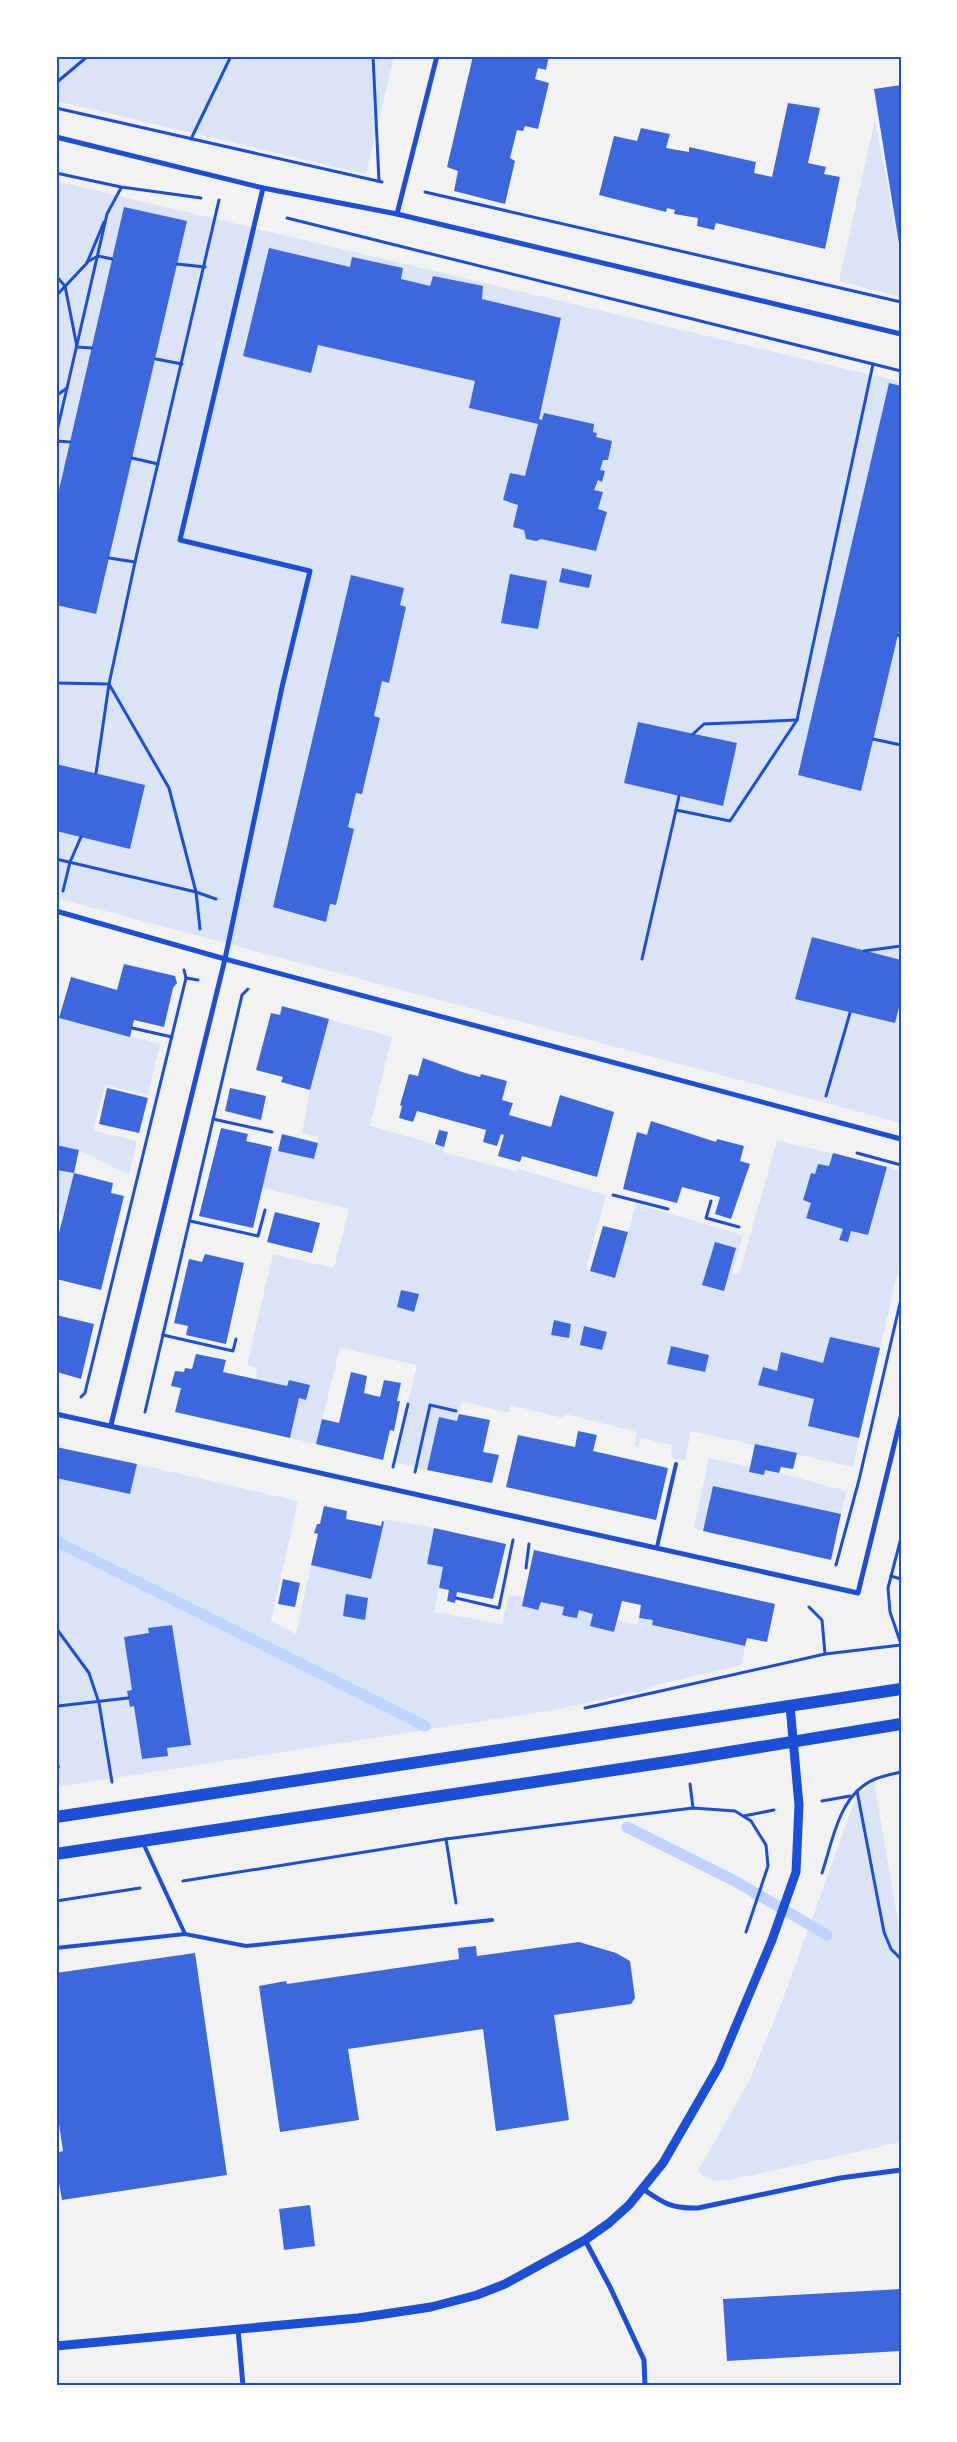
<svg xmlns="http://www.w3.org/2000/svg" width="957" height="2442" font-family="'Archivo Narrow',sans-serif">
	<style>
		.green { fill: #dbe4f7; fill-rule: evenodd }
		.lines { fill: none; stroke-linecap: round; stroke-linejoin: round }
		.stream { stroke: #bfd3fe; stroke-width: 11 }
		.building { fill: #3d67dc }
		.path { stroke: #1d4ed8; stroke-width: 3 }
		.service { stroke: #1d4ed8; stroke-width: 4 }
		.minor { stroke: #1d4ed8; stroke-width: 5 }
		.tertiary { stroke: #1d4ed8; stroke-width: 9 }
		.primary { stroke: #1d4ed8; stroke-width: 12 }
		.neatline { fill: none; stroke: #1d4ed8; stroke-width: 2 }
	</style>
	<rect width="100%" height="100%" fill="#f2f2f2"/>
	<g class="green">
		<polygon points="56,56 394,56 366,174 56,101"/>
		<polygon points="875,119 901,257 901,297 839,281"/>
		<polygon points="56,181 901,382 901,1123 56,898"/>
		<polygon points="59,1018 160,1044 148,1095 105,1085 94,1128 94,1131 137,1141 129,1175 79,1150 56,1145 56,1028"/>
		<path d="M329,1019L392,1037L370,1126L444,1147L443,1152L517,1172L518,1169L606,1195L586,1269L615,1278L636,1204L743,1235L732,1273L739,1274L777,1141L833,1153L829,1166L818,1164L815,1174L811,1173L803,1200L811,1203L807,1218L843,1229L840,1240L848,1242L851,1231L868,1235L887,1167L901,1172V1258L880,1348L830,1337L823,1363L781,1352L777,1371L763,1368L758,1385L814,1399L859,1438L853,1467L691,1431L685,1461L671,1457L672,1445L641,1438L638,1447L634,1446L637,1432L565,1414L563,1418L511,1405L509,1413L462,1401L457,1421L439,1417L427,1470L394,1462L417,1365L340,1348L316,1444L290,1438L299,1398L306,1400L309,1385L289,1380L287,1386L255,1380L257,1368L247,1365L273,1254L334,1268L349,1209L262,1188L272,1149L314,1159L319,1137L302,1133L310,1090ZM554,1321L571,1324L568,1338L552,1335ZM584,1326L607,1332L602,1350L581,1345ZM671,1346L708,1355L705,1372L667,1364Z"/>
		<polygon points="56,1170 74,1173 63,1214 56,1212"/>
		<polygon points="709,1458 779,1473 847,1491 841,1514 714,1486 703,1531 694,1528"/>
		<polygon points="137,1464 298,1501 271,1621 296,1634 311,1565 371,1579 383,1519 434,1528 427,1564 443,1567 434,1612 502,1624 509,1595 524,1597 522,1606 538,1610 541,1602 564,1607 562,1615 577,1618 579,1610 593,1614 591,1626 614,1632 618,1620 637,1625 639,1618 653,1620 652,1626 745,1646 742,1665 655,1685 645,1690 554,1710 56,1787 56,1478 130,1494"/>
		<polygon points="874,1781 899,1928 901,1929 901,2142 730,2180 715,2181 700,2174 699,2169 749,2081 783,1999 852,1808 862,1792"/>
	</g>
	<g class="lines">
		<g class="stream">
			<polyline points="56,1541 425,1726"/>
			<polyline points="627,1827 735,1881 827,1935"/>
		</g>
	</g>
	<g class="building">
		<polygon points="473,56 549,56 546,70 538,68 535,79 549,83 538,129 525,126 523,131 517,130 510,158 515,161 505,204 454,191 458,171 447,167"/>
		<polygon points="901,85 901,250 900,250 874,89"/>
		<polygon points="788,103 820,108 808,163 826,167 824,174 840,177 825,249 716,223 714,230 697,226 698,218 674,214 675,210 667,208 666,212 599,195 614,136 637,141 641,128 670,134 666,148 689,152 689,147 756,162 754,173 772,177"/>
		<polygon points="124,207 187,221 96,614 56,605 56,503"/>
		<polygon points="269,248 350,267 352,257 403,268 401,279 430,286 433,276 483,286 482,299 561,318 539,419 542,420 544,413 594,424 593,432 597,433 596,437 612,441 608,460 603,460 600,470 605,471 602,482 598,480 594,490 603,492 598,509 607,512 596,551 541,539 536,541 526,539 524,530 513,527 518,505 503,500 510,473 525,476 538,424 469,408 475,381 318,345 311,373 243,356"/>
		<polygon points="889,383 901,386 901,622 861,791 798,775"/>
		<polygon points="562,568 592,575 589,588 559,582"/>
		<polygon points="510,574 547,581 538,629 501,623"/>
		<polygon points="351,575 404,588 400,605 406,607 389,683 382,681 374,716 380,718 362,794 356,793 348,827 354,829 336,905 330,904 326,922 273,907"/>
		<polygon points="638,722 737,743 723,806 624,783"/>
		<polygon points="56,764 145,785 130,849 56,831"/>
		<polygon points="812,937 901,960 901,1000 895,1023 795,999"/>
		<polygon points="124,964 175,976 177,983 173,988 164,1027 134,1020 130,1037 59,1018 71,977 117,990"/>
		<polygon points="282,1006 329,1019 310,1090 281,1082 283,1077 256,1070 271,1013 280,1015"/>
		<polygon points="423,1058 465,1073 480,1077 481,1074 507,1081 502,1100 513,1103 509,1115 551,1127 560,1095 614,1112 597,1177 522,1156 520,1162 498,1156 504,1135 501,1134 497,1146 483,1142 486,1130 417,1111 413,1122 399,1118 402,1106 400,1105 409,1074 418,1076"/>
		<polygon points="107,1088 148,1098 139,1133 99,1124"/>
		<polygon points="230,1088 266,1096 261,1120 225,1111"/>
		<polygon points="651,1121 716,1142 717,1139 744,1146 740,1161 750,1164 731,1219 715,1214 720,1197 682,1187 677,1203 623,1189 637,1132 647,1135"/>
		<polygon points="221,1128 248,1134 246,1141 272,1147 253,1228 199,1216"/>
		<polygon points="439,1130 448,1132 444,1147 435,1144"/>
		<polygon points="282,1134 318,1143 314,1159 278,1151"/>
		<polygon points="56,1145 79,1150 74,1173 56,1170"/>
		<polygon points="833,1153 887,1167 868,1235 851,1231 848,1242 839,1240 843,1229 806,1218 811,1203 803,1200 811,1173 815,1174 818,1164 829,1166"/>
		<polygon points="74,1173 113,1183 111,1193 124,1196 101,1290 56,1279 56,1245"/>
		<polygon points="275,1212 320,1223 312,1253 267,1242"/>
		<polygon points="603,1226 628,1232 615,1278 590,1271"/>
		<polygon points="715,1242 736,1248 724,1291 702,1285"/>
		<polygon points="205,1254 244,1263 226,1344 186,1335 188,1326 174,1323 189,1259 202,1262"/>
		<polygon points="401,1290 419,1294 414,1312 397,1307"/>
		<polygon points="56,1315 94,1324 81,1379 57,1372 59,1361 56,1361"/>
		<polygon points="554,1320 571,1324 569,1338 551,1335"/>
		<polygon points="584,1326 607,1332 602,1350 580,1345"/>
		<polygon points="830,1337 880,1348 859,1438 808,1426 814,1399 758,1385 763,1367 777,1371 781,1352 823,1363"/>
		<polygon points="671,1346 709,1355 705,1372 667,1364"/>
		<polygon points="196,1354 226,1360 223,1372 287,1386 289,1380 310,1385 306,1400 299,1398 290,1438 175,1412 181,1388 171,1386 175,1371 184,1372 185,1368 192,1369"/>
		<polygon points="351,1372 367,1376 364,1393 380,1397 384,1380 401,1383 397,1401 400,1401 394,1431 390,1430 383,1460 316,1444 322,1419 339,1423"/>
		<polygon points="459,1414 490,1420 483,1452 499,1455 492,1483 427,1470 439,1417 457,1421"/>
		<polygon points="578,1431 597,1435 593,1451 668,1468 656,1520 506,1487 518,1435 575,1447"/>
		<polygon points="755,1444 797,1453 793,1469 781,1467 779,1473 765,1470 764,1475 749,1472"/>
		<polygon points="56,1447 137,1464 130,1494 56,1478"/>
		<polygon points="713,1486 841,1514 831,1560 703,1531"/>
		<polygon points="324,1506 347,1511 346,1519 381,1526 382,1521 384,1522 371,1579 311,1565 318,1534 314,1533 317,1524 320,1524"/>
		<polygon points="434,1528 506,1544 493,1599 457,1592 455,1603 447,1601 449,1590 439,1588 443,1567 427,1564"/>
		<polygon points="534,1550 775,1604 767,1642 747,1638 745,1646 652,1625 653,1620 639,1618 641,1605 622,1601 614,1632 590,1626 593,1614 579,1610 577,1618 570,1617 562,1615 564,1607 541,1602 538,1610 522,1606"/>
		<polygon points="283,1579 300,1583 295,1607 278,1604"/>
		<polygon points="346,1594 368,1598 365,1620 343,1616"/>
		<polygon points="172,1625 191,1745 167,1748 168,1756 142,1759 134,1706 130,1707 127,1691 132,1690 124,1637 149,1633 148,1628"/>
		<polygon points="56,1748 60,1768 56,1769"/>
		<polygon points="579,1942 616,1953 630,1961 635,1998 631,2004 554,2015 569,2120 496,2131 483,2029 348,2049 359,2120 280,2132 259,1986 286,1981 287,1984 459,1959 458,1948 476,1946 477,1956"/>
		<polygon points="195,1953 227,2175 62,2200 56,2166 56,2153 63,2151 56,2104 56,1973"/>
		<polygon points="310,2205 315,2246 284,2250 279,2209"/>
		<polygon points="901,2289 901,2351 727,2361 723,2299"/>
	</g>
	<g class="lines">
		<g class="path">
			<polyline points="373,56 379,181"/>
			<polyline points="56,83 88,56"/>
			<polyline points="56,108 382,182"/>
			<polyline points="191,139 231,56"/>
			<polyline points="56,173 121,187 201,198"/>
			<polyline points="425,192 901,302"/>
			<polyline points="287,218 901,371"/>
			<polyline points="87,262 98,256 112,259"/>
			<polyline points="177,264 205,267"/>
			<polyline points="56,276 65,286 77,347 92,348"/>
			<polyline points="56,296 87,263 104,222"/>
			<polyline points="156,359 182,364"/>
			<polyline points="56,396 67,388 107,214 121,188"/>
			<polyline points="56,435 67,388"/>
			<polyline points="56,441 70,442"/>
			<polyline points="132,458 158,464"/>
			<polyline points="109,558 135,562"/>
			<polyline points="898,635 901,636"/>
			<polyline points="56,683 109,684 135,562 219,200"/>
			<polyline points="693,734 704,724 797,720"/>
			<polyline points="873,739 901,745"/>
			<polyline points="96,773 109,684 169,788 196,892 200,929"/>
			<polyline points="676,810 679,796"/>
			<polyline points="56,859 196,892 216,899"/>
			<polyline points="63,891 70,862 81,837"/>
			<polyline points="864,951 901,946"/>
			<polyline points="642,959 676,810 730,821 797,720 873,364"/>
			<polyline points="186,978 198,980"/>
			<polyline points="132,1028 172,1037"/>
			<polyline points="826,1096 850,1013"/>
			<polyline points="213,1119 272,1132"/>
			<polyline points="857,1153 901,1165"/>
			<polyline points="613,1195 668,1209"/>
			<polyline points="711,1201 706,1218 739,1227"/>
			<polyline points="190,1221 258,1236 265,1210"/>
			<polyline points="163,1335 233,1351 236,1339"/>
			<polyline points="81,1397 85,1393 186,978 184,970"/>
			<polyline points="145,1412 242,995 248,989"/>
			<polyline points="393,1467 408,1404"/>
			<polyline points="415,1472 430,1405 456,1411"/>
			<polyline points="901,1538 888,1588 890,1612 901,1644"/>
			<polyline points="836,1565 859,1480 901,1299"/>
			<polyline points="526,1568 529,1544"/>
			<polyline points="891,1576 901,1579"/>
			<polyline points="456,1598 499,1608 513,1540"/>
			<polyline points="56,1628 89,1673 99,1703 112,1782"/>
			<polyline points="825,1654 901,1645"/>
			<polyline points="58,1706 128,1698"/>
			<polyline points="585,1708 825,1654 822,1620 809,1607"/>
			<polyline points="690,1784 693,1808"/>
			<polyline points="857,1791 884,1932 891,1949 901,1959"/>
			<polyline points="822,1801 850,1796"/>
			<polyline points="744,1816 774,1810"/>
			<polyline points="446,1839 456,1903"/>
			<path d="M822,1873C833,1840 839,1794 875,1779C883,1776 892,1774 901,1772"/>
			<polyline points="183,1881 446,1839 547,1826 693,1808 735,1811 751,1821 766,1845 768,1866 746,1932"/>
			<polyline points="56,1901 140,1888"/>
		</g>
		<g class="service">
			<polyline points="657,1547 676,1464"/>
			<polyline points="143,1843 185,1934 246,1946 492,1920"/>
			<polyline points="56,1948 185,1934"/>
		</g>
		<g class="minor">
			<polyline points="56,137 263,188 397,214 901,334"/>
			<polyline points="397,214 437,56"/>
			<polyline points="56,911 225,959 901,1139"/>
			<polyline points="56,1414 858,1593 901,1417"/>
			<polyline points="111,1425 225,959 282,687 310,571 180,540 263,188"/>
			<path d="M643,2189C663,2203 672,2209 698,2208L840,2178L901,2170"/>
			<polyline points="585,2240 610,2287 644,2360 645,2386"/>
			<polyline points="238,2329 243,2386"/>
		</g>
		<polyline class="tertiary" points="56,2346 358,2318 431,2307 477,2295 505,2284 585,2240 609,2223 629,2205 663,2163 719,2066 772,1940 796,1872 799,1805 790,1706"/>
		<g class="primary">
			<polyline points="56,1817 901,1689"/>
			<polyline points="56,1854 687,1759 901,1724"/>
		</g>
	</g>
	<rect width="957" height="2442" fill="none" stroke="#ffffff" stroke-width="115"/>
	<rect x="58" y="58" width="842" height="2326" class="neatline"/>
</svg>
